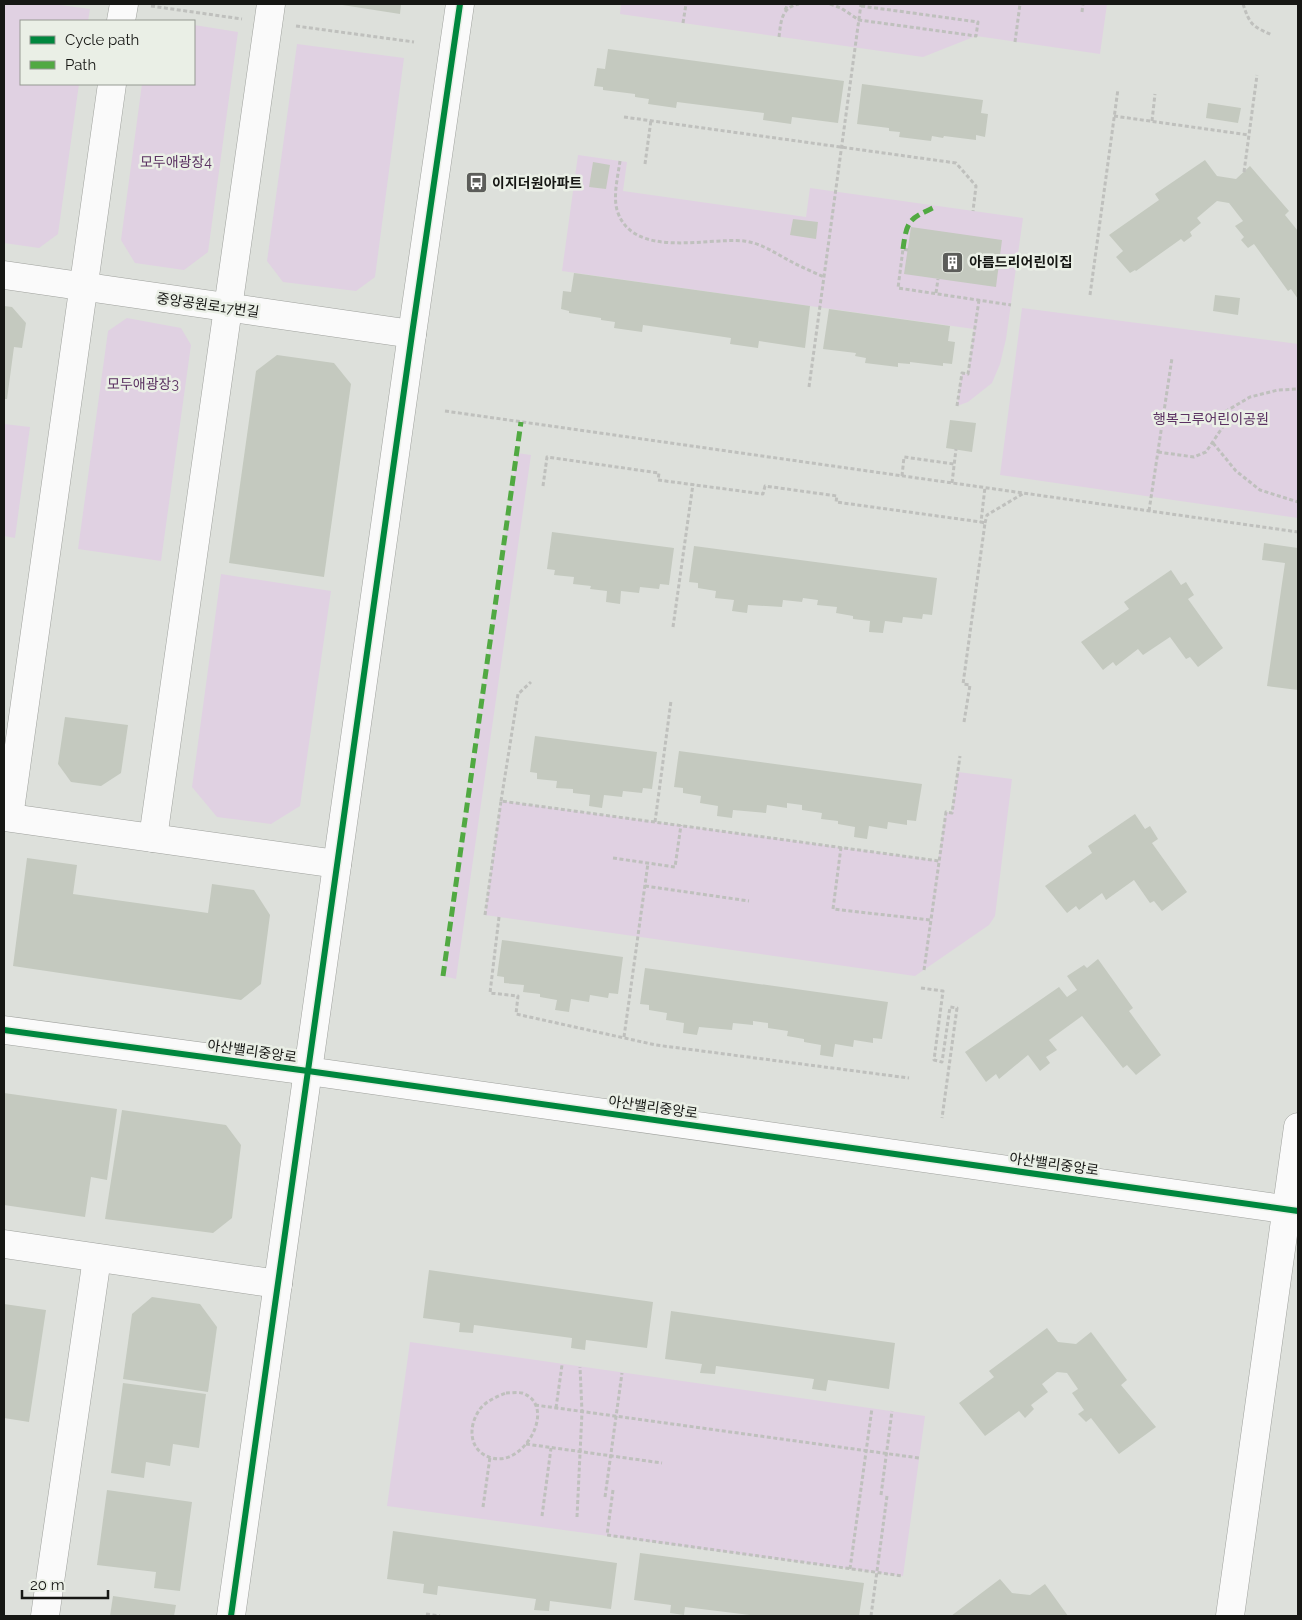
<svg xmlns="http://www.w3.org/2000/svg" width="1302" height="1620" font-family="Raleway,'Noto Sans KR',sans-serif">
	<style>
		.green { fill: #e0d1e2 }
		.building { fill: #c4c9bf }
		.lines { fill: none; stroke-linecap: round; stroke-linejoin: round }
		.minor-casing { stroke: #9fa19d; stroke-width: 29 }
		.path { stroke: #bfc0bd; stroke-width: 3; stroke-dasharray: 4 2.5; stroke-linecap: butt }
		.minor { stroke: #fafafa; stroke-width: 28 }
		.quiet { stroke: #51a942; stroke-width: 5; stroke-dasharray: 10 5; stroke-linecap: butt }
		.cycleway-casing { stroke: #eaefe6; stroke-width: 9 }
		.cycleway { stroke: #00873e; stroke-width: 6 }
		.labels { text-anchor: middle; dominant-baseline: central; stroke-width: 5; stroke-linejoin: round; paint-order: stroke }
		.park-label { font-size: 14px; fill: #5b3262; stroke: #eaefe6 }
		.poi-label { font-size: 14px; font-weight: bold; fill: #161714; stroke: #eaefe6; text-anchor: start }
		.street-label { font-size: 14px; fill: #161714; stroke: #eaefe6 }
	</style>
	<rect width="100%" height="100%" fill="#dde0db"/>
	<g class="green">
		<polygon points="4,4 53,4 90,9 88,21 21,21 21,84 79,84 58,234 39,248 4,243"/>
		<polygon points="621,4 1107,4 1100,54 976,36 923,57 620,14"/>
		<polygon points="194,25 238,32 208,252 184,270 135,263 121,240 142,84 194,84"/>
		<polygon points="297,44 404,58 375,277 356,291 283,282 267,261"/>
		<polygon points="578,155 627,162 623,191 806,217 810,188 1023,218 1006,339 1000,364 992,383 968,402 957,406 962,373 968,374 974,329 562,271"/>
		<polygon points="1022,308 1298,344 1298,518 1000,475"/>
		<polygon points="127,318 181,328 191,345 161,561 78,549 108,331"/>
		<polygon points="4,424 30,427 15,538 4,536"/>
		<polygon points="517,453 531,455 456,979 443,976"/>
		<polygon points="221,574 331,591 300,806 271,824 217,817 192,787"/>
		<polygon points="958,772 1012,779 995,916 989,925 915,976 485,915 501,801 938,861 946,812 952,813"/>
		<polygon points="410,1342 925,1416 903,1576 387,1506"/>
	</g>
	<g class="building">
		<polygon points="336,4 401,4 400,14"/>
		<polygon points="608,49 844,81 838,123 792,117 791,124 763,120 764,113 677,102 676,108 648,104 649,99 635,97 635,94 603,90 603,87 594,86 597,68 605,69"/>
		<polygon points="862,84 983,100 981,113 988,114 985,137 976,135 976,140 944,136 943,138 932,136 931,141 899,137 900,132 889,131 889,128 857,124"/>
		<polygon points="1208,103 1241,108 1238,123 1206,118"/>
		<polygon points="1205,160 1217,176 1236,179 1250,166 1289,211 1285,215 1298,231 1298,299 1291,289 1288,291 1254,244 1248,248 1241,240 1244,237 1235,226 1243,221 1229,203 1217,201 1197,218 1201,223 1190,232 1192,236 1184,242 1181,239 1136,271 1135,270 1130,273 1116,257 1123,251 1109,235 1159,200 1155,194"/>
		<polygon points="593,162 610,165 606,189 589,187"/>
		<polygon points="793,219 818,222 816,239 790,235"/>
		<polygon points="911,227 1002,240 996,287 904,274"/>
		<polygon points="574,273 810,306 805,348 759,341 758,348 730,344 731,338 643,325 642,332 614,328 615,322 601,320 601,318 569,313 569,311 561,309 563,291 571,292"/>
		<polygon points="1215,295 1240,298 1238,315 1213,311"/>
		<polygon points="4,306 12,307 26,323 22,348 14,347 7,399 4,399"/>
		<polygon points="829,309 950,326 948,341 955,342 952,364 943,363 943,366 910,362 910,364 898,363 898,367 865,363 866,358 855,356 856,353 823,349"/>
		<polygon points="277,355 334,363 351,384 324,577 229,563 256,371"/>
		<polygon points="950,420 976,423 972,452 946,448"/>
		<polygon points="552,532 674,548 669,585 660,584 659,589 640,587 639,593 621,591 620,604 606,602 607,591 590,589 591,586 573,584 574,577 554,575 555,570 547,569"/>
		<polygon points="1264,543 1298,548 1298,690 1267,686 1285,563 1262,560"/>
		<polygon points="694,546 937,578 932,615 923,614 922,619 903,617 902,623 885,621 883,633 869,632 870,621 853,619 853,616 836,613 837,607 817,605 818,600 803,598 802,602 783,600 782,607 748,605 747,613 732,611 734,600 715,598 716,591 698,588 698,583 689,582"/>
		<polygon points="1171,570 1181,585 1186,582 1194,595 1188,599 1223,648 1198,667 1190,657 1186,659 1170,637 1143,655 1138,649 1116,666 1113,662 1103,670 1081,642 1129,609 1124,602"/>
		<polygon points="65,717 128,725 121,773 101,786 71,782 58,764"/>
		<polygon points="535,736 657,752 652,789 643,788 642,793 623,791 622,797 604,795 602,808 589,806 590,795 573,793 573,789 556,788 557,781 537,779 537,773 530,772"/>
		<polygon points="679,751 922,784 916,821 907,820 907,825 888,822 887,829 869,826 867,839 854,837 855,827 838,824 838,821 821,819 822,813 802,810 802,805 787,803 787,808 767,805 766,813 733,810 732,818 717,816 718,806 700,803 701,796 683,793 683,788 674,787"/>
		<polygon points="1135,814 1145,829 1150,826 1158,839 1152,843 1187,892 1162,911 1154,901 1150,903 1134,880 1106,900 1102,893 1079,910 1076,906 1067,913 1045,886 1092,853 1088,846"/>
		<polygon points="27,858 77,865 73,894 208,913 212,884 254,890 270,915 261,984 241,1000 13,966"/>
		<polygon points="502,940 623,957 618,994 609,993 608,998 590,995 589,1002 571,999 569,1012 555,1010 557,1000 540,997 540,994 523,992 524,985 504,983 504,977 497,976"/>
		<polygon points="1098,959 1133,1008 1129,1011 1161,1055 1136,1075 1127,1065 1123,1068 1082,1016 1049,1040 1057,1050 1046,1057 1050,1063 1040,1071 1028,1055 999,1079 996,1074 986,1082 965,1052 1059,987 1067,997 1077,990 1067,976 1084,965 1087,968"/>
		<polygon points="645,968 888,1002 882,1039 873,1038 873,1043 854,1040 853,1047 835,1044 833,1057 820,1055 821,1045 804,1042 804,1039 787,1036 788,1031 768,1028 768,1023 753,1021 753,1025 733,1023 732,1030 699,1027 697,1035 683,1033 684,1023 666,1020 667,1013 649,1010 649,1005 640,1004"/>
		<polygon points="4,1093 117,1109 107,1180 91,1177 85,1217 4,1205"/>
		<polygon points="122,1110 226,1125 241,1145 232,1218 213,1233 105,1219"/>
		<polygon points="429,1270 653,1302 647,1348 586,1340 585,1350 571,1348 572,1338 474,1325 473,1333 459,1332 460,1323 423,1318"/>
		<polygon points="152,1297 200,1304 217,1327 208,1392 123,1379 132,1314"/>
		<polygon points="4,1304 46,1310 29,1422 4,1418"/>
		<polygon points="671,1311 895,1343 889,1389 828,1380 826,1391 812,1389 814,1379 716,1366 715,1374 700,1373 702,1364 665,1359"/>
		<polygon points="1047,1328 1058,1342 1076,1344 1091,1332 1127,1380 1121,1385 1156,1427 1119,1454 1091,1418 1086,1422 1078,1414 1084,1410 1072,1393 1078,1389 1067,1373 1057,1372 1042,1384 1048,1392 1031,1405 1034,1409 1025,1418 1019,1411 985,1436 959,1403 994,1377 989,1371"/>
		<polygon points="123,1383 206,1394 199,1448 173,1444 170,1466 146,1462 144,1478 111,1473"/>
		<polygon points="107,1490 192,1502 180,1591 154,1588 156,1572 97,1565"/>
		<polygon points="393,1531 617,1563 611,1609 550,1601 549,1611 534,1610 536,1599 438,1586 437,1595 423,1593 424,1584 387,1579"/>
		<polygon points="640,1553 864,1583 859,1616 758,1616 685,1607 684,1615 670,1613 671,1605 634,1600"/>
		<polygon points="1000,1579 1012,1593 1030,1595 1045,1584 1068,1616 951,1616"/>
		<polygon points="113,1596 176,1605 174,1616 110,1616"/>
	</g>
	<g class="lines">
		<defs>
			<g id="minor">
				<polyline points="121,21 124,4"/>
				<polyline points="4,275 412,334"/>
				<polyline points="4,817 337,864"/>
				<polyline points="9,817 112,84"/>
				<polyline points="153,838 271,4"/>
				<polyline points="4,1030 308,1071 1298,1211"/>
				<polyline points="4,1244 278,1284"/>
				<polyline points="45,1616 97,1258"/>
				<polyline points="231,1616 412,334 460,4"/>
				<polyline points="1230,1616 1298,1127"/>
			</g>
		</defs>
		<use href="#minor" class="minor-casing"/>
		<g class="path">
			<polyline points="830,4 841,8 859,20 976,36 978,22 861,6"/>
			<path d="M1243,4C1250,25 1252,26 1272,35"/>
			<polyline points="151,6 242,19"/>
			<polyline points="785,10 788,4"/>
			<polyline points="1082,12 1083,4"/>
			<polyline points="683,23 686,4"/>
			<polyline points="296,26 414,42"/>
			<path d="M779,37C781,22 781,7 799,4"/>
			<polyline points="1015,42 1020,4"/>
			<polyline points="1114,116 1249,135"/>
			<polyline points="624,117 956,163 976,186 973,211"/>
			<polyline points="1152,121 1155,94"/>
			<path d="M620,161C618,176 613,195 617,210C632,260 708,237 744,241C761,243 775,253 790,261C801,267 813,272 824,277"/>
			<polyline points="645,164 651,120"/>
			<polyline points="1244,172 1257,75"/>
			<polyline points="908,250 903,249 898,288 1011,305"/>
			<polyline points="936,293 938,279"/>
			<polyline points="1090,295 1118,89"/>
			<polyline points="809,387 861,4"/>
			<polyline points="957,406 962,373 968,374 979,300"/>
			<polyline points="445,411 1298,532"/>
			<polyline points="1213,443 1236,471 1260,490 1298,502"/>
			<polyline points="1158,452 1194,457 1206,452 1226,422 1223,413 1250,397 1278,390 1298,389"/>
			<polyline points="902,476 904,457 954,464"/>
			<polyline points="952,483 956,449"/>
			<polyline points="543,486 547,457 659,473 658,480 763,494 765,486 837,496 836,502 981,522"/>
			<polyline points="1149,511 1172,358"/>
			<polyline points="985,523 987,515 1024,493"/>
			<polyline points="673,627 693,484"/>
			<polyline points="964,722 970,685 963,684 985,523 981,522 985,487"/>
			<polyline points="501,801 518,694 531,682"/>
			<polyline points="655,822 671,701"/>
			<polyline points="841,847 833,909 930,920"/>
			<polyline points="613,858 675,867 681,825"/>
			<polyline points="645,886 749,901"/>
			<polyline points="485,915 501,801 939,861"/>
			<polyline points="499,917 490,993 518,996 516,1014 656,1045 909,1078"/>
			<polyline points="924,970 946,812 952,813 960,756"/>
			<polyline points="921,988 943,991 934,1060 942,1062 950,1007 957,1008 942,1118"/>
			<polyline points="624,1037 648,863"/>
			<path d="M506,1393C511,1393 517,1392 522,1393C558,1405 525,1467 492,1458C469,1452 467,1427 480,1409C486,1401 498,1396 506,1393Z"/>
			<polyline points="535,1405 919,1458"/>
			<polyline points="556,1408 562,1365"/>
			<polyline points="526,1444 662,1463"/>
			<polyline points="613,1490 607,1535 903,1576"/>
			<polyline points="881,1495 892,1411"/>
			<polyline points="605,1497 622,1373"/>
			<polyline points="483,1507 490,1457"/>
			<polyline points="542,1516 551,1448"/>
			<polyline points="577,1517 582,1412 580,1367"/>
			<polyline points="850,1569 872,1408"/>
			<polyline points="426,1614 440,1616"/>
			<polyline points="871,1616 887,1496"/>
		</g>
		<use href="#minor" class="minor"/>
		<g class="quiet">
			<path d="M903,249C907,218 910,219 937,206"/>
			<polyline points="443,976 521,422"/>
		</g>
		<defs>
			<g id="cycleway">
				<polyline points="4,1030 308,1071 1298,1211"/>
				<polyline points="231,1616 412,334 460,4"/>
			</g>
		</defs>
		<use href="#cycleway" class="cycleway-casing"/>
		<use href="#cycleway" class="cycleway"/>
	</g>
	<defs>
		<symbol id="bus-square" viewBox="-11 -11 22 22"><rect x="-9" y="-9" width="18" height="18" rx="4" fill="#5c5d5a" stroke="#eaefe6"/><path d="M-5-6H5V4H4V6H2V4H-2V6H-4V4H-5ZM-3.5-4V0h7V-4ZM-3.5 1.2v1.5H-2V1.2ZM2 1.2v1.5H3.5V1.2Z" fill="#fff"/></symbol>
		<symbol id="building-square" viewBox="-11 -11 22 22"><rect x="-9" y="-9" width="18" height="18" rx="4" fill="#5c5d5a" stroke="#eaefe6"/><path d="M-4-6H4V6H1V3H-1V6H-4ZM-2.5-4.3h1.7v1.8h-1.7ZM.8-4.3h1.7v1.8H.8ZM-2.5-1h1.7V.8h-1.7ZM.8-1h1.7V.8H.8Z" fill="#fff"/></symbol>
	</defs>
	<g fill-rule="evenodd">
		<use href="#bus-square" x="464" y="170" width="25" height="25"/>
		<use href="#building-square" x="940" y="250" width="25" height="25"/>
	</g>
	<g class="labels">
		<g class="park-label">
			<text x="176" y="162">모두애광장4</text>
			<text x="143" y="384">모두애광장3</text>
			<text x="1211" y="419">행복그루어린이공원</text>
		</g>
		<g class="poi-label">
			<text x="492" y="183">이지더원아파트</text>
			<text x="969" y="262">아름드리어린이집</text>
		</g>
		<g class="street-label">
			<text transform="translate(208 305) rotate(8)">중앙공원로17번길</text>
			<text transform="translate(252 1051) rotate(8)">아산밸리중앙로</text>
			<text transform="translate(653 1107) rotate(8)">아산밸리중앙로</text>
			<text transform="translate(1054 1164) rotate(8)">아산밸리중앙로</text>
		</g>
	</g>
	<rect width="1302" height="1620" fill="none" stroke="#161714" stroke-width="10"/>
	<rect x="20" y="20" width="175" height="65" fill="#eaefe6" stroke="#959992"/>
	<rect x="30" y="36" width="25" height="8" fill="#00873e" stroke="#959992"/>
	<text x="65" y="45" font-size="15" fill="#161714">Cycle path</text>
	<rect x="30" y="61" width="25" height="8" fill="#51a942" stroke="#959992"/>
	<text x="65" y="70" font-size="15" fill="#161714">Path</text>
	<path d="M22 1590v8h86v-8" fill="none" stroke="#161714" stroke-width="2.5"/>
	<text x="30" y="1590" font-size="15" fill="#161714" stroke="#eaefe6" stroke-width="4" paint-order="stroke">20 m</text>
</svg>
